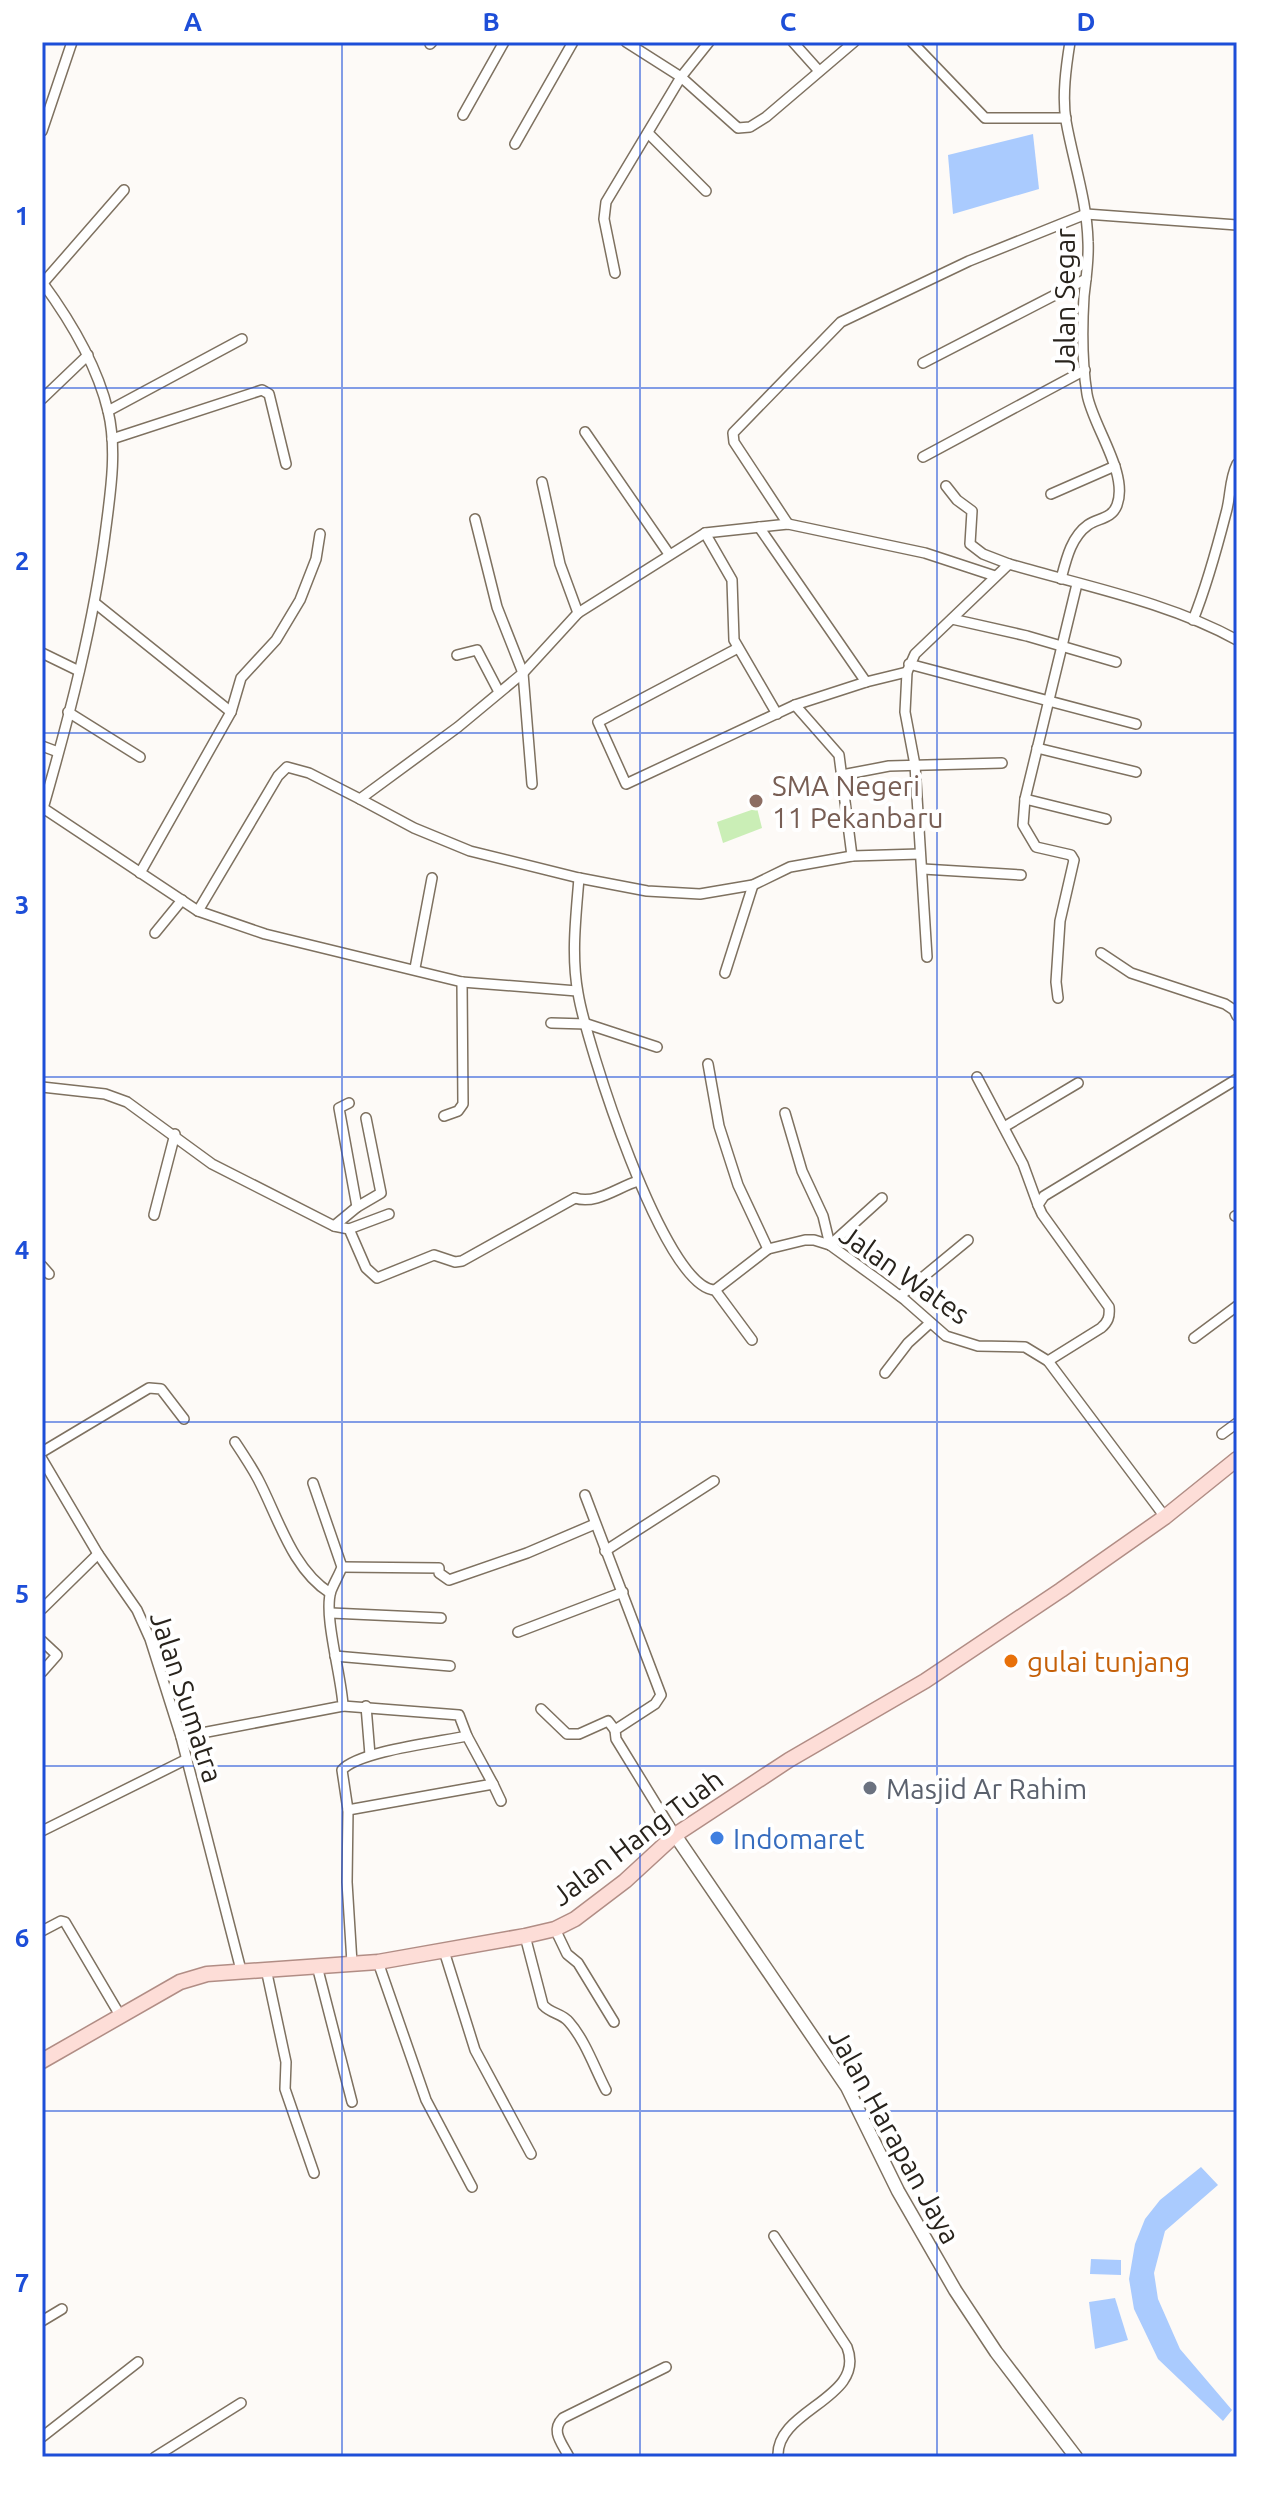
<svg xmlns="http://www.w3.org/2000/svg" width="1279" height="2499" font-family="Ubuntu,sans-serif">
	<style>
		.green { fill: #caeeb6 }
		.water { fill: #aacbfe }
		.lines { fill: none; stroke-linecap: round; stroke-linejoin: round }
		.street-casing { stroke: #7e7160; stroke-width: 12 }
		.secondary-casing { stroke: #7e7160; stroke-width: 15 }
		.primary-casing { stroke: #b18d85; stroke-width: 17 }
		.street { stroke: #fff; stroke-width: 9 }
		.secondary { stroke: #fff; stroke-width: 12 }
		.primary { stroke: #fdddd7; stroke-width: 14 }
		.grid { fill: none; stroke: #1d4ed8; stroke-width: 2; stroke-opacity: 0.55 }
		.education-dot { fill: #8d6e63; stroke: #fff; stroke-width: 3 }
		.food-dot { fill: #e8710a; stroke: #fff; stroke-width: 3 }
		.worship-dot { fill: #6b7280; stroke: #fff; stroke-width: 3 }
		.shop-dot { fill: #3f7fe0; stroke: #fff; stroke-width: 3 }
		.labels { text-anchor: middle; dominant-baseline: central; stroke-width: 8; stroke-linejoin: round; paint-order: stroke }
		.street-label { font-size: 28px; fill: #28231c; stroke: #fff }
		.education-label { font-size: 28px; fill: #785e54; stroke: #fff; text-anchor: start }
		.food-label { font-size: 28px; fill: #c56008; stroke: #fff; text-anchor: start }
		.worship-label { font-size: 28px; fill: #5b616d; stroke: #fff; text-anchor: start }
		.shop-label { font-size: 28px; fill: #366cbe; stroke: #fff; text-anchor: start }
		.neatline { fill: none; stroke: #1d4ed8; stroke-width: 3 }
		.grid-label { font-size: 26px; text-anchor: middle; font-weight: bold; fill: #1d4ed8 }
	</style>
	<rect width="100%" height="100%" fill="#fdfaf7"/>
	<polygon class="green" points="757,808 762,828 723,843 717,822"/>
	<g class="water">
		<polygon points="1033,134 1039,189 953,214 948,155"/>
		<polygon points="1201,2167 1218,2185 1165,2231 1154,2273 1158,2299 1180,2349 1232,2410 1223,2421 1158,2359 1134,2309 1129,2279 1135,2244 1145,2219 1160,2200"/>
		<polygon points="1091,2259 1121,2260 1121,2275 1090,2274"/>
		<polygon points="1115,2298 1128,2340 1095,2349 1089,2302"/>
	</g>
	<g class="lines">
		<defs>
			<g id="street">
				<polyline points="626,42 681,77 738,128 750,127 766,117 854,42"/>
				<polyline points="793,42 819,71"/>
				<polyline points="912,42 985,118 1066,118"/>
				<polyline points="430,44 432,42"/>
				<polyline points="463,115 504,42"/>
				<polyline points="42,131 72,42"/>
				<polyline points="648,133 706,191"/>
				<polyline points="515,144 573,42"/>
				<polyline points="615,273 604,219 606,202 681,77 709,42"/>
				<path d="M42,282C70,320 97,365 108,411C117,448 111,489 106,527C94,623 69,718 42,812"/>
				<polyline points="43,283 124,190"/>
				<polyline points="923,363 1086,279"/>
				<polyline points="42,399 88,355"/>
				<polyline points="108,411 242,339"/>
				<polyline points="585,432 669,554"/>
				<polyline points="112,439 262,390 269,394 286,464"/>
				<polyline points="923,457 1085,370"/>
				<polyline points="542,482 560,564 578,613"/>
				<polyline points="946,486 957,500 972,511 970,544 983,554 1009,564"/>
				<polyline points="1051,494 1115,466"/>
				<polyline points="475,519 497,607 523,673 532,784"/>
				<polyline points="788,524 734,442 733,433 841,322 969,261 1086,214 1237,225"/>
				<polyline points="759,527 866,682"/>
				<polyline points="705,533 732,580 734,640 777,714"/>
				<path d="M1061,579C1066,560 1071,537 1088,525C1098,518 1112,519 1117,505C1129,473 1092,425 1087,394C1082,363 1082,328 1084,296C1086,278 1089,260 1088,242C1087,200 1073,161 1066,121C1062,96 1066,67 1070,42"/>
				<polyline points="95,603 231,712"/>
				<polyline points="952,619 1027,636 1116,662"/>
				<path d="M1193,620C1207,585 1217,548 1226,513C1231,496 1229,480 1237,464"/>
				<polyline points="738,648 598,722 626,784 795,705 866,682 907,672"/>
				<polyline points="42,653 79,671"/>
				<polyline points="457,655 477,650 499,692"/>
				<polyline points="909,664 1136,724"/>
				<polyline points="795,705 839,755 852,856"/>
				<polyline points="68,712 140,757"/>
				<polyline points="42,746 58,752"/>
				<polyline points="1037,748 1136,772"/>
				<polyline points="842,775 889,766 1002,763"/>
				<polyline points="360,799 414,828 470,851 579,878 647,891 700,894 753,885 790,867 852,856 920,854"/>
				<polyline points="1025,799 1106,819"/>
				<polyline points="43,808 198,911 265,934 462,982 577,991"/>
				<polyline points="923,869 1021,875"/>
				<polyline points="140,873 231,712 241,678 276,640 300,600 316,559 320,534"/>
				<path d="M579,878C576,916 571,955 578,993C586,1042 664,1289 715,1290L768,1249L805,1240H814L830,1245L877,1279L905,1300L946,1336L978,1346L1025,1347L1048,1361L1165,1517"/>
				<polyline points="198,911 278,776 287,767 309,773 360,799 458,727 523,673 578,613 705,533 788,524 925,553 995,576"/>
				<polyline points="155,933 182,900"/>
				<polyline points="1101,953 1131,973 1225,1004 1234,1010 1237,1016"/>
				<path d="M927,957L915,765L905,712L907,672L915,654L1009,564C1084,586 1168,602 1237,640"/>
				<polyline points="415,968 432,878"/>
				<polyline points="725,973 753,885"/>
				<polyline points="1058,998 1056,982 1060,921 1074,860 1071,855 1036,847 1023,825 1025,799 1077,584"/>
				<polyline points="551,1023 587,1024 657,1047"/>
				<polyline points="708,1064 719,1126 738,1185 768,1249"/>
				<polyline points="977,1077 1023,1164 1038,1205"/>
				<polyline points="42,1087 105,1094 127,1102 212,1164 334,1226 349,1229 366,1268 377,1278 434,1255 455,1262 462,1261 575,1198"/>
				<polyline points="349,1103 339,1108 357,1207"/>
				<polyline points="785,1113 802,1171 823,1216 830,1245"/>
				<polyline points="444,1116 458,1111 463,1104 462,982"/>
				<polyline points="1004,1127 1078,1083"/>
				<path d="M575,1198C596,1205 618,1187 638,1181"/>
				<polyline points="154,1215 175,1134"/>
				<polyline points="1235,1216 1237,1215"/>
				<polyline points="334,1226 357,1207 381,1193 366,1118"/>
				<polyline points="349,1229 389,1214"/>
				<polyline points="830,1245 882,1198"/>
				<polyline points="42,1266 49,1274"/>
				<polyline points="715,1290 752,1340"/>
				<polyline points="900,1296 968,1240"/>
				<polyline points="1194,1338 1237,1306"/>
				<path d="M1048,1361L1101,1328C1108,1322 1110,1317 1109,1307L1042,1214L1038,1205L1044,1196L1237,1079"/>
				<polyline points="885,1373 908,1343 930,1323"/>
				<polyline points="1222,1434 1237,1423"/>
				<path d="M235,1442C243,1454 251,1466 258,1479C278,1517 292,1569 330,1593"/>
				<polyline points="42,1452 149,1388 161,1389 184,1419"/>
				<polyline points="42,1459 98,1554 137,1610 150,1639 181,1737 241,1970"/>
				<polyline points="585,1495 661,1695 655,1704 615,1730 616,1739 675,1835"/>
				<polyline points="605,1551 714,1481"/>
				<polyline points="342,1567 439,1568 439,1573 449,1580 527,1553 595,1524"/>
				<polyline points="42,1609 98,1554"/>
				<polyline points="331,1613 441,1618"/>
				<polyline points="518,1632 623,1592"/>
				<polyline points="42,1641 57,1655 42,1672"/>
				<polyline points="335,1656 450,1666"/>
				<polyline points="343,1706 459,1715 467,1736 493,1784 348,1810"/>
				<polyline points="366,1706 370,1755"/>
				<polyline points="541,1709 567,1734 579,1734 608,1721 615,1730"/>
				<path d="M181,1737L343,1706C342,1678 323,1615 331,1591C334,1583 339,1575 342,1567L313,1483"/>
				<polyline points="493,1784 501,1801"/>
				<polyline points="42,1831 187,1759"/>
				<polyline points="555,1929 567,1954 578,1963 614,2022"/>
				<polyline points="42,1931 61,1921 65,1922 121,2017"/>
				<path d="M525,1936L543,2005C551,2014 562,2013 569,2022C585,2040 595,2069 606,2090"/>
				<polyline points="444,1951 475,2050 531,2154"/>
				<polyline points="378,1962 426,2100 472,2187"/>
				<path d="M352,1963L347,1882L348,1810L342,1770C359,1751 439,1742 467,1736"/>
				<polyline points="317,1966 352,2102"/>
				<polyline points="266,1969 286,2062 285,2089 314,2173"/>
				<path d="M774,2236L847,2347C867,2399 775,2409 778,2457"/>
				<polyline points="42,2321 62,2309"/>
				<polyline points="42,2437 138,2362"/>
				<polyline points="155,2457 241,2403"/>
				<path d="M569,2457C562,2443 550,2431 563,2418L666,2367"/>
			</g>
			<polyline id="secondary" points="675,1835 847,2087 898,2191 955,2290 996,2352 1076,2457"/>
			<polyline id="primary" points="42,2061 180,1982 207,1974 378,1962 525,1936 555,1929 575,1919 625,1881 675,1835 789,1760 925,1681 1061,1590 1165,1517 1237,1459"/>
		</defs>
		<use href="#street" class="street-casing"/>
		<use href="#secondary" class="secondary-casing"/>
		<use href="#primary" class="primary-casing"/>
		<use href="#street" class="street"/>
		<use href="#secondary" class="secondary"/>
		<use href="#primary" class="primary"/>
	</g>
	<path class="grid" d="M342,42V2457M640,42V2457M937,42V2457M42,388H1237M42,733H1237M42,1077H1237M42,1422H1237M42,1766H1237M42,2111H1237"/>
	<circle class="education-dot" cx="756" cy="801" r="8"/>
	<circle class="food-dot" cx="1011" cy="1661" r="8"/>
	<circle class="worship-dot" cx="870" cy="1788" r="8"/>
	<circle class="shop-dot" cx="717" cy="1838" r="8"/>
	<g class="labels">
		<g class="street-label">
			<text transform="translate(1064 300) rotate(-90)">Jalan Segar</text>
			<text transform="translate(905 1274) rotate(35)">Jalan Wates</text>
			<text transform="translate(187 1697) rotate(72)">Jalan Sumatra</text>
			<text transform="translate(637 1837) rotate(-37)">Jalan Hang Tuah</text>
			<text transform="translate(895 2136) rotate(61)">Jalan Harapan Jaya</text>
		</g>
		<g class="education-label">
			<text x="772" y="785">SMA Negeri<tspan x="772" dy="32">11 Pekanbaru</tspan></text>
		</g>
		<g class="food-label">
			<text x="1027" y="1661">gulai tunjang</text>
		</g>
		<g class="worship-label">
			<text x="886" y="1788">Masjid Ar Rahim</text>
		</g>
		<g class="shop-label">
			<text x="733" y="1838">Indomaret</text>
		</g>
	</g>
	<rect width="1279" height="2499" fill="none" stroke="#ffffff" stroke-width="88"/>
	<rect x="44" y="44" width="1191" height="2411" class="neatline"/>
	<g class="grid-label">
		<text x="193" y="31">A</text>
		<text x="491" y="31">B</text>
		<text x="788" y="31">C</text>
		<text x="1086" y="31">D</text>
		<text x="22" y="225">1</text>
		<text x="22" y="570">2</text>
		<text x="22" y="914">3</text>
		<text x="22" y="1259">4</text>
		<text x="22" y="1603">5</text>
		<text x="22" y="1947">6</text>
		<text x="22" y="2292">7</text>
	</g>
</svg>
